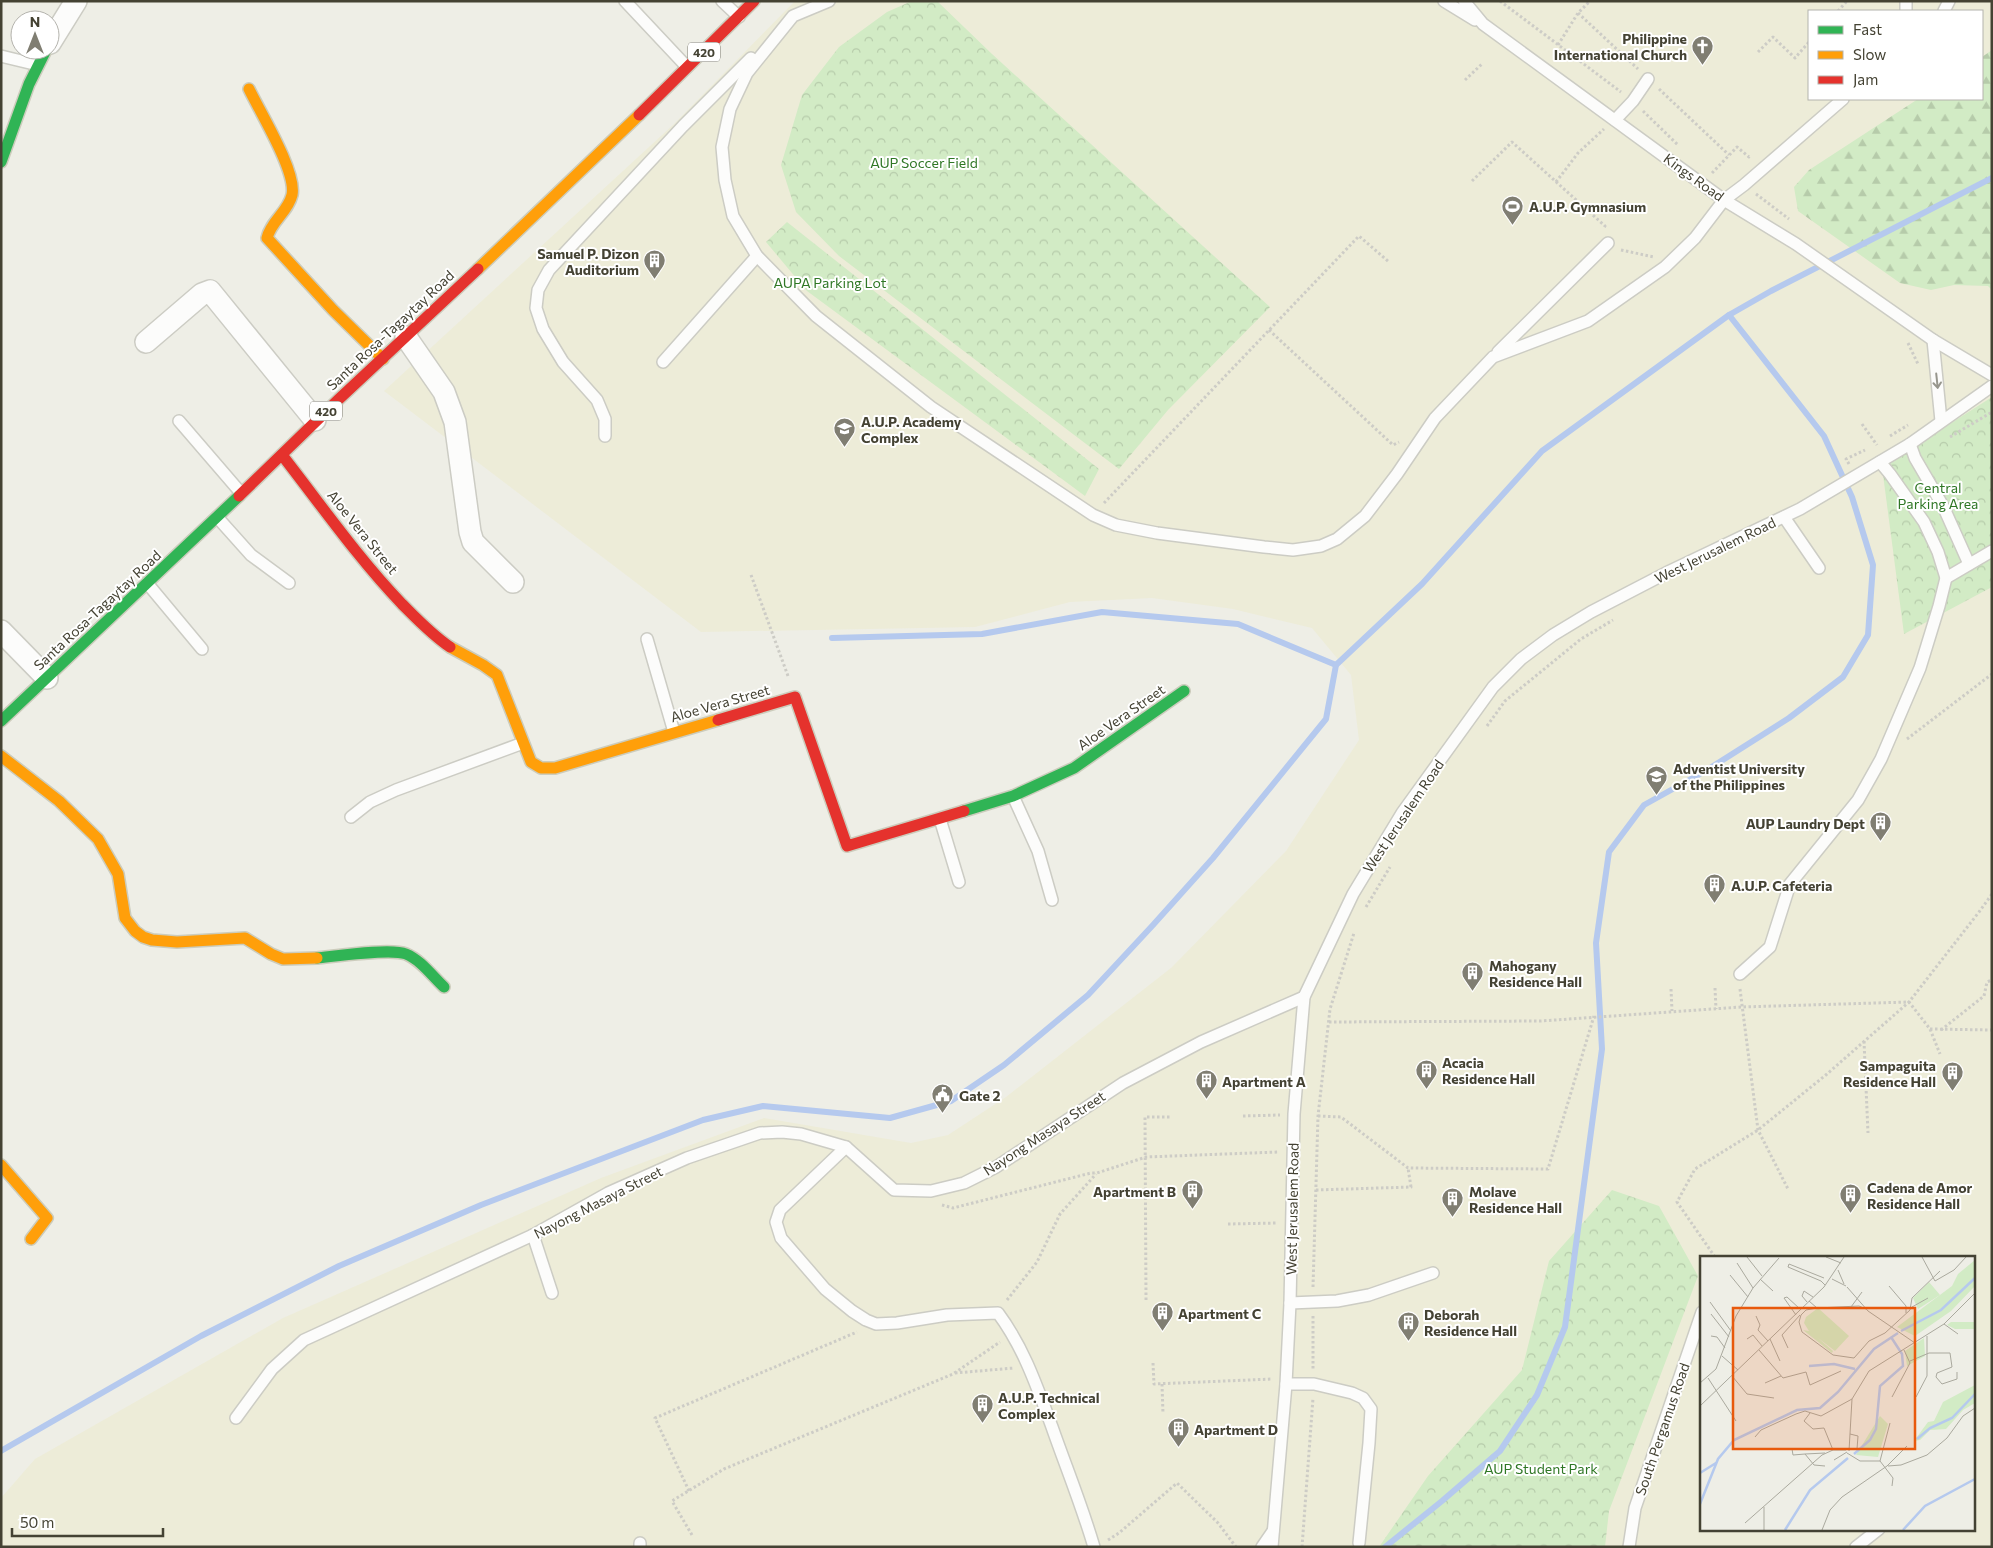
<svg xmlns="http://www.w3.org/2000/svg" width="1993" height="1548" font-family="Commissioner,sans-serif">
	<style>
		.education { fill: #edecd8; fill-rule: evenodd }
		.forest { fill: url(#forest-firs) }
		.park { fill: url(#park-crowns) }
		.lines { fill: none; stroke-linecap: round; stroke-linejoin: round }
		.stream { stroke: #b5c9ee; stroke-width: 6 }
		.lane-casing { stroke: #ccccc4; stroke-width: 14 }
		.street-casing { stroke: #ccccc4; stroke-width: 24 }
		.fast-casing { stroke: #ccccbc; stroke-width: 14 }
		.slow-casing { stroke: #ccccbc; stroke-width: 14 }
		.jam-casing { stroke: #ccccbc; stroke-width: 14 }
		.path { stroke: #cdccc6; stroke-width: 3; stroke-dasharray: 2.5 2.5; stroke-linecap: butt }
		.lane { stroke: #fcfcfb; stroke-width: 11 }
		.street { stroke: #fcfcfb; stroke-width: 21 }
		.fast { stroke: #30b455; stroke-width: 11 }
		.slow { stroke: #ff9f0a; stroke-width: 11 }
		.jam { stroke: #e5322d; stroke-width: 11 }
		.oneway { stroke: #97968d }
		.labels { text-anchor: middle; dominant-baseline: central; stroke-width: 4; stroke-linejoin: round; paint-order: stroke }
		.shield { fill: #fff; stroke: #7c7b70; stroke-width: 1 }
		.shield-label { font-size: 12px; font-weight: bold; fill: #444233 }
		.poi-label { font-size: 14px; font-weight: bold; fill: #444233; stroke: #fff; text-anchor: start }
		.park-label { font-size: 14px; fill: #2f7725; stroke: #fff }
		.street-label { font-size: 14px; fill: #444233; stroke: #fff }
		.inset-river { fill: none; stroke: #b5c9ee; stroke-width: 2.5 }
		.inset-road { fill: none; stroke: #aaa99e; stroke-width: 1 }
		.view { fill: #e8590c; fill-opacity: 0.15; stroke: #e8590c; stroke-width: 2.5 }
		.inset-edge { fill: none; stroke: #444233; stroke-width: 2.5 }
	</style>
	<defs>
		<pattern id="forest-firs" width="22" height="20" patternUnits="userSpaceOnUse" patternTransform="scale(1.25)"><rect width="22" height="20" fill="#d2ebc5"/><path d="M5 1l3.5 6h-7zM16 11l3.5 6h-7z" fill="#b6cbaa"/></pattern>
		<pattern id="park-crowns" width="20" height="18" patternUnits="userSpaceOnUse" patternTransform="scale(1.25)"><rect width="20" height="18" fill="#d2ebc5"/><path d="M2 6a3 3 0 1 1 6 0M12 15a3 3 0 1 1 6 0" fill="none" stroke="#b6cbaa"/></pattern>
	</defs>
	<rect width="100%" height="100%" fill="#eeeee6"/>
	<path class="education" d="M795,1H1992V1547H1V1498L35,1459L283,1318L601,1178L764,1118L911,1143L948,1135L1006,1097L1171,968L1286,851L1359,740L1351,675L1312,628L1233,609L1152,598L1070,602L975,627L701,632L384,391L674,124ZM1809,11H1982V99H1809ZM1702,1257H1974V1529H1702Z"/>
	<polygon class="forest" points="1992,50 1992,290 1988,286 1954,285 1931,290 1900,283 1798,211 1794,187 1809,170 1918,99 1982,99 1982,57"/>
	<g class="park">
		<polygon points="912,1 937,1 992,54 1270,307 1168,410 1119,469 839,256 796,212 781,165 802,95 839,47 887,12"/>
		<polygon points="787,222 1099,469 1085,496 807,291 766,242"/>
		<polygon points="1992,397 1992,587 1904,634 1882,467"/>
		<polygon points="1612,1190 1659,1206 1698,1276 1609,1511 1605,1547 1379,1547 1428,1476 1522,1370 1549,1261"/>
	</g>
	<g class="lines">
		<g class="stream">
			<polyline points="832,638 982,634 1102,612 1238,624 1336,665"/>
			<polyline points="1,1451 201,1336 339,1266 481,1205 703,1120 763,1106 890,1118 951,1101 1004,1065 1088,995 1153,925 1213,858 1326,719 1336,665 1422,584 1542,451 1729,315 1771,291 1992,178"/>
			<polyline points="1385,1547 1442,1501 1500,1451 1537,1395 1565,1327 1602,1049 1596,943 1609,852 1644,805 1707,770 1789,718 1843,677 1868,635 1873,565 1852,497 1824,436 1729,315"/>
		</g>
		<defs>
			<g id="lane">
				<polyline points="625,1 687,67"/>
				<polyline points="722,1 739,17"/>
				<polyline points="829,1 793,16 747,73 730,109 722,147 725,180 733,216 757,256 816,316 931,407 1093,515 1116,525 1157,533 1264,547 1293,550 1321,546 1337,539 1365,516 1397,474 1435,418 1493,357 1588,321 1665,267 1695,238 1724,200 1744,185 1843,99"/>
				<polyline points="1444,1 1475,20"/>
				<polyline points="1464,1 1483,24 1724,200 1796,244 1933,340 1992,375"/>
				<polyline points="1906,11 1906,1"/>
				<polyline points="1944,11 1949,1"/>
				<polyline points="1,56 38,65"/>
				<polyline points="1615,120 1633,101 1648,79"/>
				<polyline points="1933,340 1941,421"/>
				<polyline points="1498,352 1608,243"/>
				<polyline points="663,362 757,256"/>
				<polyline points="179,421 241,493"/>
				<polyline points="605,436 605,419 597,400 563,362 543,329 536,308 538,290 549,270 683,126 751,58"/>
				<polyline points="1910,444 1915,458 1943,506 1969,564"/>
				<polyline points="217,517 251,555 289,583"/>
				<polyline points="1784,517 1819,568"/>
				<polyline points="1946,578 1992,551"/>
				<polyline points="147,583 202,649"/>
				<polyline points="647,639 674,732"/>
				<polyline points="1013,796 1038,851 1052,900"/>
				<polyline points="351,817 370,802 396,790 523,743"/>
				<polyline points="940,819 959,882"/>
				<polyline points="1740,974 1770,947 1790,884 1858,800 1881,759 1920,668 1939,606 1946,578 1938,552 1924,522 1890,474 1880,462"/>
				<path d="M846,1147L780,1210L776,1222L781,1238L825,1289L852,1311L866,1320L876,1324L897,1323L947,1315L998,1313C1024,1348 1037,1387 1052,1427C1066,1467 1082,1506 1094,1547"/>
				<polyline points="533,1235 552,1293"/>
				<polyline points="1290,1303 1337,1301 1369,1295 1433,1273"/>
				<polyline points="1286,1384 1314,1384 1352,1393 1363,1398 1371,1409 1369,1443 1359,1543"/>
				<polyline points="236,1418 272,1369 304,1340 533,1235 608,1193 687,1158 760,1133 782,1132 801,1134 846,1147 894,1190 931,1191 964,1183 996,1167 1123,1083 1201,1042 1304,997"/>
				<polyline points="640,1543 640,1547"/>
				<polyline points="1262,1547 1273,1531"/>
				<polyline points="1272,1547 1286,1384 1290,1303 1294,1114 1304,997 1353,894 1402,813 1493,687 1521,659 1553,635 1591,612 1670,571 1800,509 1910,444 1992,386"/>
				<polyline points="1629,1547 1635,1508 1702,1312"/>
				<polyline points="1856,1547 1879,1529"/>
			</g>
			<g id="street">
				<polyline points="50,43 76,1"/>
				<polyline points="406,337 444,392 455,422 470,532 473,542 513,582"/>
				<polyline points="146,342 202,294 210,291 315,420"/>
				<polyline points="1,631 47,678"/>
			</g>
			<g id="fast">
				<polyline points="1,162 29,84 46,50"/>
				<polyline points="1,721 239,496"/>
				<polyline points="964,811 1013,796 1074,768 1184,691"/>
				<path d="M317,958C337,956 391,948 406,954C421,960 433,977 444,987"/>
			</g>
			<g id="slow">
				<path d="M249,89C260,112 297,172 292,195C288,212 271,221 267,238L333,310L383,359"/>
				<polyline points="478,269 639,115"/>
				<polyline points="450,647 483,665 497,675 531,762 541,768 555,768 718,720"/>
				<polyline points="1,756 59,801 98,839 118,874 125,918 135,931 143,937 152,940 177,942 245,938 271,954 283,959 317,958"/>
				<polyline points="1,1165 47,1218 31,1239"/>
			</g>
			<g id="jam">
				<polyline points="639,115 754,1"/>
				<path d="M282,455C321,505 358,558 402,604C417,619 432,635 450,647"/>
				<polyline points="239,496 339,399 478,269"/>
				<polyline points="718,720 795,697 847,846 964,811"/>
			</g>
		</defs>
		<use href="#lane" class="lane-casing"/>
		<use href="#street" class="street-casing"/>
		<use href="#fast" class="fast-casing"/>
		<use href="#slow" class="slow-casing"/>
		<use href="#jam" class="jam-casing"/>
		<g class="path">
			<polyline points="1500,1 1621,92"/>
			<polyline points="1838,11 1847,1"/>
			<polyline points="1578,13 1638,69"/>
			<polyline points="1558,45 1578,13 1590,1"/>
			<polyline points="1758,52 1773,37 1795,58 1809,42"/>
			<polyline points="1465,80 1483,63"/>
			<polyline points="1659,89 1729,155"/>
			<polyline points="1643,111 1678,145"/>
			<polyline points="1712,173 1737,147 1749,157 1751,156"/>
			<polyline points="1472,181 1512,142 1605,226 1603,229"/>
			<polyline points="1556,182 1578,153 1604,129"/>
			<polyline points="1756,194 1789,219"/>
			<polyline points="1621,250 1654,257"/>
			<polyline points="1269,330 1393,445 1399,442"/>
			<polyline points="1908,343 1918,364"/>
			<polyline points="1862,424 1877,445"/>
			<polyline points="1890,436 1908,425"/>
			<polyline points="1950,437 1992,412"/>
			<polyline points="1849,464 1846,459 1865,450"/>
			<polyline points="1104,503 1359,236 1389,262"/>
			<polyline points="751,575 788,676"/>
			<polyline points="1487,726 1505,701 1581,639 1613,620"/>
			<polyline points="1907,739 1992,674"/>
			<polyline points="1366,907 1390,867"/>
			<polyline points="1715,988 1716,1009"/>
			<polyline points="1671,989 1672,1011"/>
			<polyline points="1740,989 1758,1130 1788,1189"/>
			<polyline points="1329,1022 1541,1021 1741,1007 1909,1002 1930,1029 1940,1054"/>
			<polyline points="1930,1029 1992,1030"/>
			<polyline points="1941,1030 1984,996 1987,982 1992,980"/>
			<polyline points="1864,1041 1868,1133"/>
			<polyline points="1243,1116 1280,1115"/>
			<polyline points="1318,1116 1341,1117 1408,1168 1548,1169 1594,1016"/>
			<polyline points="1316,1190 1411,1187 1408,1168"/>
			<polyline points="942,1205 953,1208 1091,1173 1097,1173 1146,1157 1278,1152"/>
			<polyline points="1228,1224 1278,1223"/>
			<polyline points="1715,1257 1677,1202 1695,1169 1758,1130 1827,1074 1909,1002 1979,912 1992,894"/>
			<polyline points="1806,1257 1812,1257"/>
			<polyline points="1313,1287 1318,1116 1330,1009 1354,933"/>
			<polyline points="1007,1300 1037,1262 1060,1214 1096,1174"/>
			<polyline points="1146,1300 1145,1117 1170,1117"/>
			<polyline points="1313,1316 1313,1369"/>
			<polyline points="1153,1363 1154,1384 1272,1379"/>
			<polyline points="955,1373 1014,1368"/>
			<polyline points="1162,1384 1163,1414"/>
			<polyline points="689,1491 655,1418 857,1332"/>
			<polyline points="692,1535 672,1501 724,1469 953,1374 1000,1342"/>
			<polyline points="1108,1540 1119,1533 1177,1483 1218,1523 1236,1547"/>
			<polyline points="1302,1547 1313,1398"/>
		</g>
		<use href="#lane" class="lane"/>
		<use href="#street" class="street"/>
		<use href="#fast" class="fast"/>
		<use href="#slow" class="slow"/>
		<use href="#jam" class="jam"/>
	</g>
	<defs><path id="oneway-shaft" d="M-6 0H5M1.5-3L5.5 0L1.5 3" fill="none" stroke-width="1.6" stroke-linecap="round" stroke-linejoin="round" transform="scale(1.25)"/></defs>
	<use class="oneway" href="#oneway-shaft" transform="translate(1937 381) rotate(84)"/>
	<defs>
		<symbol id="church-pin" viewBox="-11 -11 22 30"><path d="M0 17L-7.5 6A9.5 9.5 0 1 1 7.5 6Z" fill="#807e72" stroke="#fff"/><path d="M-1.2-6h2.4v3.5h3.3v2.4h-3.3V6h-2.4V-.1h-3.3v-2.4h3.3Z" fill="#fff"/></symbol>
		<symbol id="stadium-pin" viewBox="-11 -11 22 30"><path d="M0 17L-7.5 6A9.5 9.5 0 1 1 7.5 6Z" fill="#807e72" stroke="#fff"/><path d="M0-5a6.5 5 0 1 0 0 10a6.5 5 0 1 0 0-10ZM-3.5-1.8h7v3.6h-7Z" fill="#fff"/></symbol>
		<symbol id="building-pin" viewBox="-11 -11 22 30"><path d="M0 17L-7.5 6A9.5 9.5 0 1 1 7.5 6Z" fill="#807e72" stroke="#fff"/><path d="M-4-6H4V6H1V3H-1V6H-4ZM-2.5-4.3h1.7v1.8h-1.7ZM.8-4.3h1.7v1.8H.8ZM-2.5-1h1.7V.8h-1.7ZM.8-1h1.7V.8H.8Z" fill="#fff"/></symbol>
		<symbol id="school-pin" viewBox="-11 -11 22 30"><path d="M0 17L-7.5 6A9.5 9.5 0 1 1 7.5 6Z" fill="#807e72" stroke="#fff"/><path d="M0-5L7-2L0 1L-7-2ZM-4 1L0 2.5L4 1V4Q0 6-4 4Z" fill="#fff"/></symbol>
		<symbol id="university-pin" viewBox="-11 -11 22 30"><path d="M0 17L-7.5 6A9.5 9.5 0 1 1 7.5 6Z" fill="#807e72" stroke="#fff"/><path d="M0-5L7-2L0 1L-7-2ZM-4 1L0 2.5L4 1V4Q0 6-4 4Z" fill="#fff"/></symbol>
		<symbol id="civic-pin" viewBox="-11 -11 22 30"><path d="M0 17L-7.5 6A9.5 9.5 0 1 1 7.5 6Z" fill="#807e72" stroke="#fff"/><path d="M-.6-6.5H3V-4.5H.6V-3L4-1V1h2V6H-6V1h2V-1L-.6-3ZM-1.2 2.5V6h2.4V2.5Z" fill="#fff"/></symbol>
	</defs>
	<g fill-rule="evenodd">
		<use href="#church-pin" x="1690" y="34" width="25" height="34"/>
		<use href="#stadium-pin" x="1500" y="194" width="25" height="34"/>
		<use href="#building-pin" x="642" y="248" width="25" height="34"/>
		<use href="#school-pin" x="832" y="416" width="25" height="34"/>
		<use href="#university-pin" x="1644" y="764" width="25" height="34"/>
		<use href="#building-pin" x="1868" y="810" width="25" height="34"/>
		<use href="#building-pin" x="1702" y="872" width="25" height="34"/>
		<use href="#building-pin" x="1460" y="960" width="25" height="34"/>
		<use href="#building-pin" x="1414" y="1058" width="25" height="34"/>
		<use href="#building-pin" x="1940" y="1060" width="25" height="34"/>
		<use href="#building-pin" x="1194" y="1068" width="25" height="34"/>
		<use href="#civic-pin" x="930" y="1082" width="25" height="34"/>
		<use href="#building-pin" x="1180" y="1178" width="25" height="34"/>
		<use href="#building-pin" x="1838" y="1182" width="25" height="34"/>
		<use href="#building-pin" x="1440" y="1186" width="25" height="34"/>
		<use href="#building-pin" x="1150" y="1300" width="25" height="34"/>
		<use href="#building-pin" x="1396" y="1310" width="25" height="34"/>
		<use href="#building-pin" x="970" y="1392" width="25" height="34"/>
		<use href="#building-pin" x="1166" y="1416" width="25" height="34"/>
	</g>
	<g class="labels">
		<g class="shield">
			<rect x="688" y="42.5" width="32" height="19" rx="4"/>
			<rect x="310" y="401.5" width="32" height="19" rx="4"/>
		</g>
		<g class="shield-label">
			<text x="704" y="52">420</text>
			<text x="326" y="411">420</text>
		</g>
		<g class="poi-label">
			<text x="1687" y="38" text-anchor="end">Philippine<tspan x="1687" dy="16">International Church</tspan></text>
			<text x="1529" y="206">A.U.P. Gymnasium</text>
			<text x="639" y="253" text-anchor="end">Samuel P. Dizon<tspan x="639" dy="16">Auditorium</tspan></text>
			<text x="861" y="421">A.U.P. Academy<tspan x="861" dy="16">Complex</tspan></text>
			<text x="1673" y="768">Adventist University<tspan x="1673" dy="16">of the Philippines</tspan></text>
			<text x="1865" y="823" text-anchor="end">AUP Laundry Dept</text>
			<text x="1731" y="885">A.U.P. Cafeteria</text>
			<text x="1489" y="965">Mahogany<tspan x="1489" dy="16">Residence Hall</tspan></text>
			<text x="1442" y="1062">Acacia<tspan x="1442" dy="16">Residence Hall</tspan></text>
			<text x="1936" y="1065" text-anchor="end">Sampaguita<tspan x="1936" dy="16">Residence Hall</tspan></text>
			<text x="1222" y="1081">Apartment A</text>
			<text x="959" y="1095">Gate 2</text>
			<text x="1867" y="1187">Cadena de Amor<tspan x="1867" dy="16">Residence Hall</tspan></text>
			<text x="1176" y="1191" text-anchor="end">Apartment B</text>
			<text x="1469" y="1191">Molave<tspan x="1469" dy="16">Residence Hall</tspan></text>
			<text x="1178" y="1313">Apartment C</text>
			<text x="1424" y="1314">Deborah<tspan x="1424" dy="16">Residence Hall</tspan></text>
			<text x="998" y="1397">A.U.P. Technical<tspan x="998" dy="16">Complex</tspan></text>
			<text x="1194" y="1429">Apartment D</text>
		</g>
		<g class="park-label">
			<text x="924" y="162">AUP Soccer Field</text>
			<text x="830" y="282">AUPA Parking Lot</text>
			<text x="1938" y="487">Central<tspan x="1938" dy="16">Parking Area</tspan></text>
			<text x="1541" y="1468">AUP Student Park</text>
		</g>
		<g class="street-label">
			<text transform="translate(1694 177) rotate(36)">Kings Road</text>
			<text transform="translate(390 330) rotate(-43)">Santa Rosa-Tagaytay Road</text>
			<text transform="translate(363 532) rotate(51)">Aloe Vera Street</text>
			<text transform="translate(1715 550) rotate(-26)">West Jerusalem Road</text>
			<text transform="translate(97 610) rotate(-43)">Santa Rosa-Tagaytay Road</text>
			<text transform="translate(720 703) rotate(-16)">Aloe Vera Street</text>
			<text transform="translate(1121 717) rotate(-35)">Aloe Vera Street</text>
			<text transform="translate(1403 816) rotate(-56)">West Jerusalem Road</text>
			<text transform="translate(1044 1133) rotate(-33)">Nayong Masaya Street</text>
			<text transform="translate(598 1202) rotate(-27)">Nayong Masaya Street</text>
			<text transform="translate(1292 1209) rotate(-89)">West Jerusalem Road</text>
			<text transform="translate(1662 1429) rotate(-71)">South Pergamus Road</text>
		</g>
	</g>
	<g transform="translate(1700 1256)">
		<rect width="275" height="275" fill="#eeeee6"/>
		<path d="M275,4V30L251,55L215,80L197,71L252,30L258,18ZM275,129V147L263,154L246,173L230,174L220,184L214,185L228,166L234,165L243,146Z" fill="#d2ebc5"/>
		<path d="M229,26L240,39L218,53L213,42ZM118,52L149,80L135,95L118,82L133,95L132,97L103,74L109,75L104,67L106,61ZM251,66H275V73H255L247,69ZM224,82L225,100L207,110L205,95ZM180,160L188,168L178,201L156,199Z" fill="#d2ebc5"/>
		<path class="inset-river" d="M201,75L241,54L275,22M109,110L134,108L155,113M217,183L230,172L252,162L275,138M154,198L170,184L176,173L180,130L203,110L202,98L191,81M0,217L16,207M0,248L18,203L34,184L97,154L120,152L138,136L174,93L198,77M85,274L110,234L148,202M203,274L225,250L275,223"/>
		<path class="inset-road" d="M47,1L62,20M126,1L141,7M222,1L235,25L254,14L266,1M37,7L53,32M89,8L88,11L121,25L125,29M89,8L124,22M138,14L144,28M30,19L48,41M60,23L73,35M132,23L146,30M189,30L206,50V57M147,31L168,55L215,87M109,45L117,52L159,50L166,53M10,46L31,75M107,46L102,40L104,35L113,41M151,51L162,36M212,51L228,42M117,52L106,54L101,59L99,66L102,76L133,99L154,102L169,85L185,77L210,54L212,42L240,15M11,58L29,81M96,59L84,42L87,41L100,53M56,60L60,69L58,74L68,85M244,68L258,78M11,80L17,81L25,92M47,83L53,79L62,90M70,83L80,105M88,92L82,79L100,59M59,94L83,122L106,116L110,129L141,115M22,100L38,114M210,105L229,97H250L252,111L237,117L236,121L242,128L257,123V116M32,120L47,138L74,142M8,122L36,165M0,127L16,113L36,60L53,32L79,2M65,127L81,120M192,141L210,107L204,94M216,141L227,120V80M0,150L124,31L144,1M110,157L104,165L113,173L124,172L133,194M150,178L158,180L157,193M55,181L61,174L96,158L105,155L121,160L152,143M92,193L93,199L105,198L114,209L125,210M149,195L152,143L169,115L244,68L275,37M147,197L160,205H180L193,222L192,230M105,198L125,197M134,204L147,196M180,205L190,167M188,210L201,209L227,199L247,182L263,160L275,152M64,251V274M45,267L122,199L133,194H146M122,274L130,254L142,241L187,210L207,190"/>
		<path class="view" d="M33,52H215V193H33Z"/>
		<rect width="275" height="275" class="inset-edge"/>
	</g>
	<rect width="1993" height="1548" fill="none" stroke="#444233" stroke-width="5"/>
	<rect x="1808" y="10" width="175" height="90" fill="#ffffff" stroke="#b4b3ad"/>
	<rect x="1818" y="26" width="25" height="8" fill="#30b455" stroke="#b4b3ad"/>
	<text x="1853" y="35" font-size="15" fill="#444233">Fast</text>
	<rect x="1818" y="51" width="25" height="8" fill="#ff9f0a" stroke="#b4b3ad"/>
	<text x="1853" y="60" font-size="15" fill="#444233">Slow</text>
	<rect x="1818" y="76" width="25" height="8" fill="#e5322d" stroke="#b4b3ad"/>
	<text x="1853" y="85" font-size="15" fill="#444233">Jam</text>
	<g transform="translate(35 35)"><circle r="24" fill="#ffffff" stroke="#b4b3ad"/>
	<path d="M0-4L9 19L0 12L-9 19Z" fill="#807e72"/>
	<text y="-8" font-size="14" font-weight="bold" text-anchor="middle" fill="#444233">N</text>
	</g>
	<path d="M12 1528v8h151v-8" fill="none" stroke="#444233" stroke-width="2.5"/>
	<text x="20" y="1528" font-size="15" fill="#444233" stroke="#ffffff" stroke-width="4" paint-order="stroke">50 m</text>
</svg>
